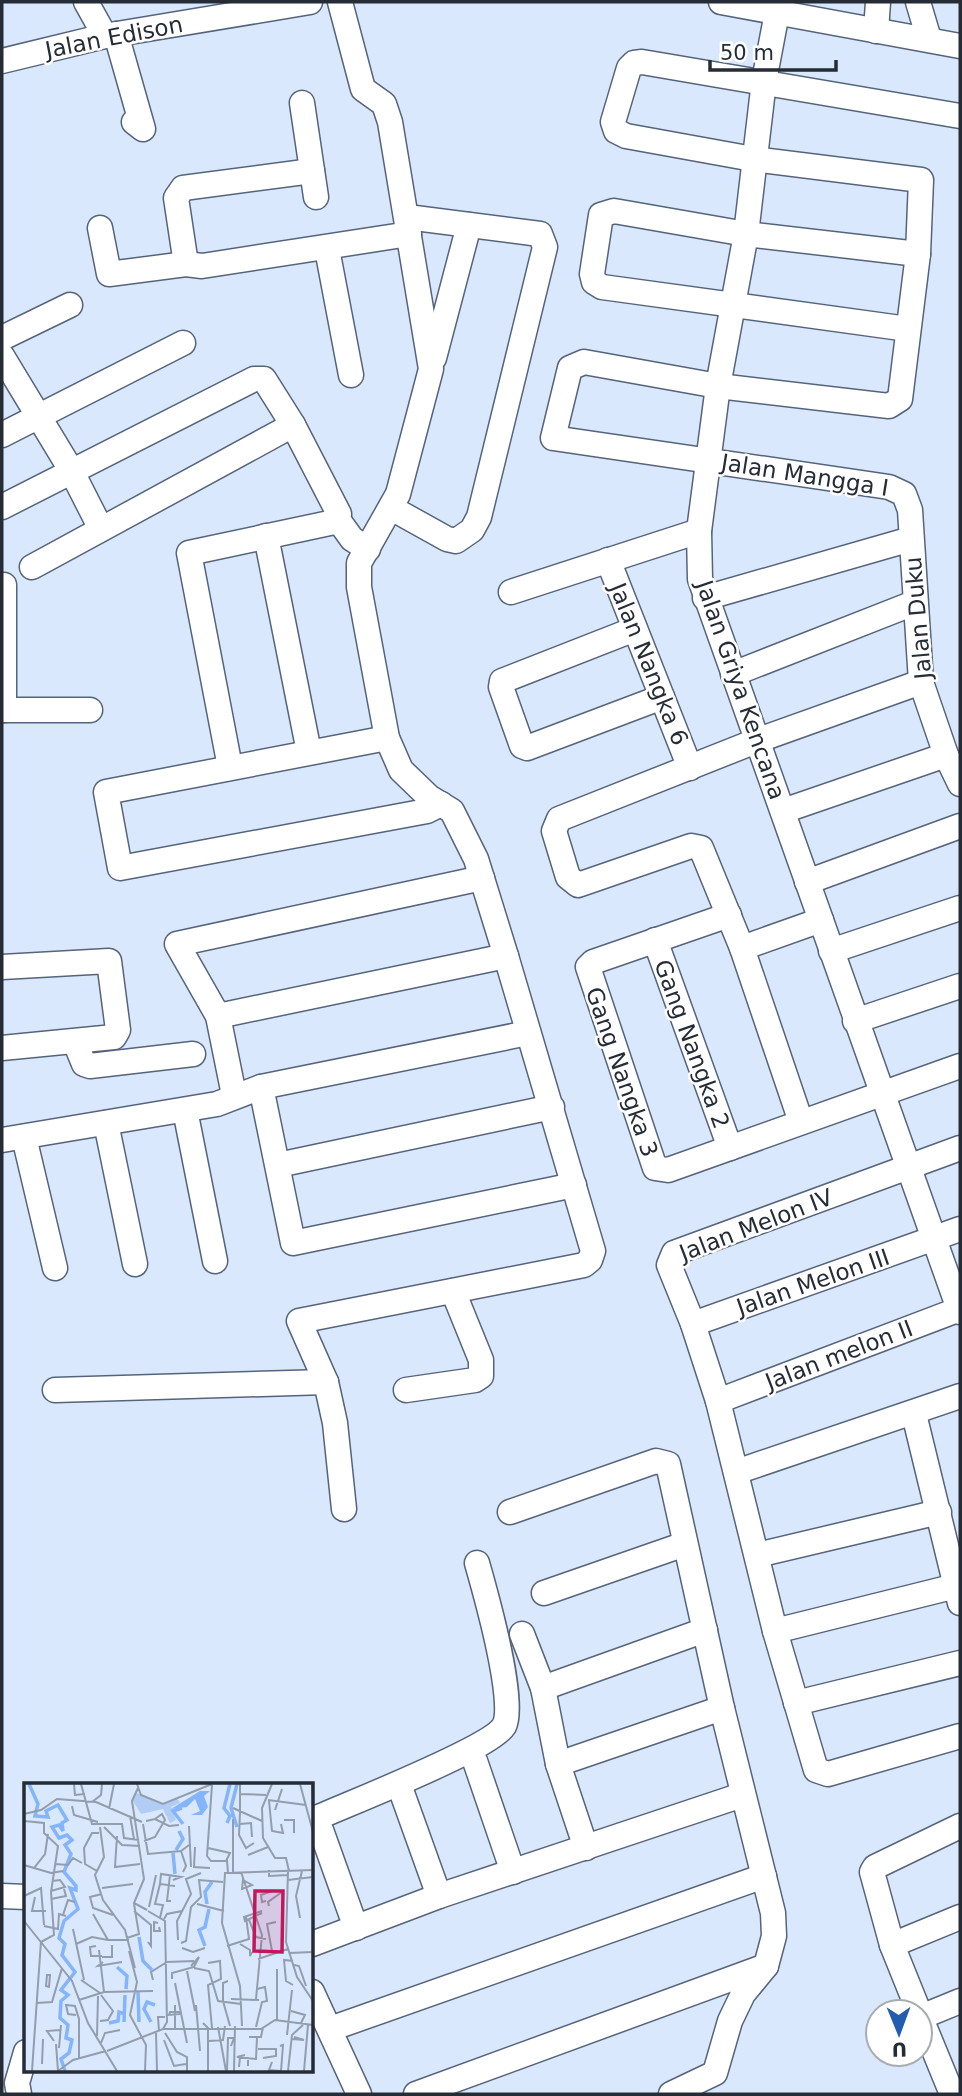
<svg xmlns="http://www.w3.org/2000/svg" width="962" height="2096" font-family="'DejaVu Sans',sans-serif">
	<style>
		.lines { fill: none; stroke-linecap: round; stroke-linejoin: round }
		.minor-casing { stroke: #55647b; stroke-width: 27 }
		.minor { stroke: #fff; stroke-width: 24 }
		.labels { text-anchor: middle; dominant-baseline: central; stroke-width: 5; stroke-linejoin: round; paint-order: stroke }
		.street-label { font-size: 23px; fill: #252c36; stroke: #fff }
		.inset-river { fill: none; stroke: #84b5fc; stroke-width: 3.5 }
		.inset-road { fill: none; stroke: #929dad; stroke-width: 2 }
		.view { fill: #c2185b; fill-opacity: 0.15; stroke: #c2185b; stroke-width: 3.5 }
		.inset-edge { fill: none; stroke: #252c36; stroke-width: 3.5 }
	</style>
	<rect width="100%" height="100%" fill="#dae8fd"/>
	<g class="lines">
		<defs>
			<g id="minor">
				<polyline points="86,2 105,36"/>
				<polyline points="721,2 960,46"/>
				<polyline points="779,2 764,81 746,234 718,386 699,531 700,579 960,1312"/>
				<polyline points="918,2 929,39"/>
				<polyline points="876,31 878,2"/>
				<polyline points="116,34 143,129 134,122"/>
				<polyline points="2,61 105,36 310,2"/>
				<polyline points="302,103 316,197"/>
				<polyline points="960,116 642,62 634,63 629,68 613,122 616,131 626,136 753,159 921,180 918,254 900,399 889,406 718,386 584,362 570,368 553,438 889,487 904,494 910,510 921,682 946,755 960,784"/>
				<polyline points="100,228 109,274 186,264 202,266 409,234"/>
				<polyline points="327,249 351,375"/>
				<polyline points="186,264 176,198 183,188 312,171"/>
				<polyline points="908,329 602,287 594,282 592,274 601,215 614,211 746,234 918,254"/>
				<polyline points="2,338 70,305"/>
				<polyline points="2,356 71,470 101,529"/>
				<polyline points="434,358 469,225"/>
				<polyline points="2,435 183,343"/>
				<polyline points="2,507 254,379 264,379 293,425"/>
				<polyline points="393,509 447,539 456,541 472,530 479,517 545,247 540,234 407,217"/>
				<polyline points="266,536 309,752"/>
				<polyline points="608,560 690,768"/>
				<polyline points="32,567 293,425 339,514"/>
				<polyline points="4,585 4,710"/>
				<polyline points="511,592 699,531"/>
				<polyline points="705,598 911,539"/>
				<polyline points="635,629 502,681 501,687 522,746 527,748 662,697"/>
				<polyline points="733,674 914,603"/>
				<polyline points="2,710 90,710"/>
				<polyline points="387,738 106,792 120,868 427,811 441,804"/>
				<polyline points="230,767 189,553 339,521 352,539 368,549"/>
				<polyline points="783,811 946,755"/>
				<polyline points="807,882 960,826"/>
				<polyline points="729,915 593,962 588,967 655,1168 668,1170 960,1066"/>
				<polyline points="655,940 730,1148"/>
				<polyline points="742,948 821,920"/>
				<polyline points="831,951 960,908"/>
				<polyline points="2,967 109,961 118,1030 114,1037 2,1048"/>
				<polyline points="218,1016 506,956 476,859 452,811 429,797 401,770 387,738 359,587 359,563 398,494 431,369 390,122 384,104 363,89 340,2"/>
				<polyline points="855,1021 960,986"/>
				<polyline points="75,1042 84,1064 90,1066 193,1054"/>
				<polyline points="261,1087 293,1243 574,1185"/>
				<polyline points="234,1095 218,1016 177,944 482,878"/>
				<polyline points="185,1110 215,1261"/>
				<polyline points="801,1122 742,948 701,848 691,846 578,885 568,877 554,831 559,819 756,741 921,682"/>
				<polyline points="106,1123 135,1264"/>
				<polyline points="24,1137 55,1268"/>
				<polyline points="2,1140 217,1104 261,1087 528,1033"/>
				<polyline points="960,1148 674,1253 669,1265 693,1324 718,1401 775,1631 816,1770 828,1774 960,1736"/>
				<polyline points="278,1165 552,1107"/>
				<polyline points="693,1324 960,1229"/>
				<polyline points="55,1390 326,1382"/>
				<polyline points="406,1390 475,1380 481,1376 481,1360 453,1291"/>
				<polyline points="718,1401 960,1309"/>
				<polyline points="914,1414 960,1603"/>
				<polyline points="736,1472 960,1396"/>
				<polyline points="344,1509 335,1423 326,1382 299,1321 584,1265 590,1260 593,1251 506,956"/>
				<polyline points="510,1512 656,1461 668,1464 722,1708"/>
				<polyline points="757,1555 939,1512"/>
				<polyline points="544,1593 685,1544"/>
				<polyline points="775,1631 956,1586"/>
				<polyline points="522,1634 543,1688 558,1764 586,1848"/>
				<polyline points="543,1688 705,1630"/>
				<polyline points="796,1703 960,1663"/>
				<polyline points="475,1761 513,1872"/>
				<polyline points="401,1790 439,1896"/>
				<path d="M312,1820C345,1805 490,1749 504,1726C517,1703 485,1591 477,1563"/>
				<polyline points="321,1830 356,1928"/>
				<polyline points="2,1896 26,1897"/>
				<polyline points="312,1944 439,1896 742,1795"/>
				<polyline points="892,1945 960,1917"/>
				<polyline points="312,1992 359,2094"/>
				<polyline points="919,2012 892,1945 872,1872 875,1867 960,1826"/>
				<polyline points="920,2016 952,2094"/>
				<polyline points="921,2017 960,2001"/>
				<polyline points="330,2029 764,1876"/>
				<polyline points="19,2094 17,2083 26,2052"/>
				<polyline points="416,2094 766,1966 774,1936 773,1913 722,1708 558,1764"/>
				<polyline points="671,2094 715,2073 730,2021 743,1994 766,1966"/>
			</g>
		</defs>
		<use href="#minor" class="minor-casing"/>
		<use href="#minor" class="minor"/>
	</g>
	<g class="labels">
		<g class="street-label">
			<text transform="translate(114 37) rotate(-11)">Jalan Edison</text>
			<text transform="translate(805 475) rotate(9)">Jalan Mangga I</text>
			<text transform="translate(918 618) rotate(-95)">Jalan Duku</text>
			<text transform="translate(649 664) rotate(68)">Jalan Nangka 6</text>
			<text transform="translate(741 690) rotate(71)">Jalan Griya Kencana</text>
			<text transform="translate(692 1044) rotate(70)">Gang Nangka 2</text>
			<text transform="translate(622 1072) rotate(71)">Gang Nangka 3</text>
			<text transform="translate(756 1225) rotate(-21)">Jalan Melon IV</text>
			<text transform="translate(813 1282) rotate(-19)">Jalan Melon III</text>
			<text transform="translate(839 1355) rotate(-21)">Jalan melon II</text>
		</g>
	</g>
	<g transform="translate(24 1783)">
		<rect width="289" height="289" fill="#dae8fd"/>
		<path d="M111,9L138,21L153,15L156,20L147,24L152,37L146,40L139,26L117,31L109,18Z" fill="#b1cdf4"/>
		<path d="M176,8H186L180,13L184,24L178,32H167L176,28L171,16L163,24L147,26Z" fill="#84b5fc"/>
		<path class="inset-river" d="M5,1L14,21L11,33L24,34L22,28L34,22L43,37L38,40L39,48L35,42L28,44L35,55L43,52L48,57L41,62L47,71L40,89L52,103V107L46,105L54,126L40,138L35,155L41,161L38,172L51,189L37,207L44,212L37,218L36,235L44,242L42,255L48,257L45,270L37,276L41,288M158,25L149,28L159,41M203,40L206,33L200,25L206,1M213,44L207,25L213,1M152,67L159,56L155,48M149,70L151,91M183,121L181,109L188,99M115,154L119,178L128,187M181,163L175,147L181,144L185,126M93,184L103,193L102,206M114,209L115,239M100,239L101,212M127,239L120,226L123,219L131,222M85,240L94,238L95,229L101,231"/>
		<path class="inset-road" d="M50,1L51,12L61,11M57,1L68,41H98L100,55L115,57M113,1L117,12L139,21L188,1M248,1L238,25L239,55L251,75H262L265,88M276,1L289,49M288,1L289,24M188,2L183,73L187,78H203L204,90M114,5L108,18L120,96L110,120L123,127M216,11L242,12M244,17L282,22M245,18L248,48L259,50L257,41M68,19L77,12L78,1M48,23L50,32L74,39M209,25L238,38M85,26L90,1M251,27L258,6M216,30L215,52L222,65L230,60M0,31L17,27L33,16L72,19L118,39M216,31V1M106,33L110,56M260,37H270V50M0,38L20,40V50L34,63L27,109L30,152L17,159M122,38L131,36L145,43L155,42M119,41L124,71L157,68L165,62M216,41L227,40L228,54M165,43L167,84M76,44L80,74L71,92L79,117L101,147L111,185M80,44L98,62L116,63M93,53L91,84L116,81M120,58L131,54L141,37L138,31L131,36M171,64L170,84L186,85M184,65L206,70L202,78M157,68L162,83L159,89M224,72L244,64M31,81L44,82L49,75L58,80M0,82L10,85L21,71L24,51M10,85L27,90L39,88M245,87V93L264,92M73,88L61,81L60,65L68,50H75M264,88L262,159L273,194L289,218M217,89L238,152L232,216M209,90V36M146,92L143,118H147M219,96L218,106L228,102L219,97M149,97L157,94L137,91L136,101L151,103M264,97L289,94M78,105L109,101M27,108L41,104L36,97L28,98M78,111L66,114L69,125L89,132M0,113L17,105L20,142M11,114L8,128H22M27,116L42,113L40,106M242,118L238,119L237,112L248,108M173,121L200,128M245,123L244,119L258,109M125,124L132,92M110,128L127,142V163L124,159M124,128L141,138L143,239L139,246M238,128L220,134L221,138L238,130M69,131L84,157H105M39,132L44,117L51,119M136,135L139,122L131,121L136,101M276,135L272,113L278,88M140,136L143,131L158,128M225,137L232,154L242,156M0,138L48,198L64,240L93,288M134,140L130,139V148H136L135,144M20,143L34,146L35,131L42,133M49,146L60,197M103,155L115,151L110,121M154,157L153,138L167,111L162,96L177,90M157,160L162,158L167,124L177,114L175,97L199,99M52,161L68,154L84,157M216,161L226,167V173L228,169M72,163L66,164L67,173H78M203,163L225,156L222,134M158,165L169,169L181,165M75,167L80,209M105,168L113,199L106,232L122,262L121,288M248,168L243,141L252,139M265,170L289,169M78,174H88V162M234,176L264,166M269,178L260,177L262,198L269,202M79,179L74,183L98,179M184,180L196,178L197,196L184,202L188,245M270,182L275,183L282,203M170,185L185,188L194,218L217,221M253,186V237M163,188L171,228M23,192H26L25,204L22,203ZM148,196V190L170,184L175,174L167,183M57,197L76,210M129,197L127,189L143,179L170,178M204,198L199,200V218L206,243M151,200L163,260M207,216L235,217M55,217L80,209L129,208M12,220L28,219L38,185M172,222L176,268M267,228L281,232L277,240M156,229L157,231L145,232L146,229ZM52,232L44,231L42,222L51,223L55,236V276M76,238L84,237L89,228L77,212M179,240L184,245V288M218,243L216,203L198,140L201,90L289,87M194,244L202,288M232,244L238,219L243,218L241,204L233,206M151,246V222M135,248L134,234H141M132,250L133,288M141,250L153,269L163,274V288M263,252L268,207M73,253L74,213M225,254H237L239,244M268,256L280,257L270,254M140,257L150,283L162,281M30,258L23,248L36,247M185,258L199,257L201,243M77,260L81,250L96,247M32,261L34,288L49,277L82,268M35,265L37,242M234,266H252V273L239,275M83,268L139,246H237L251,237L289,242M221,272L213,274L232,276L233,254M248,279L245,287L257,288L259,262L256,263M18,281L19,256M215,284L216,275H224V283M8,288L17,158M203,288L204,255H210L207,263M210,288L211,243M264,288L268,252L279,242M280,288L284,242"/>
		<path class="view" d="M231,108H259L258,169L230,168Z"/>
		<rect width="289" height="289" class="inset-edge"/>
	</g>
	<rect width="962" height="2096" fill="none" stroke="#252c36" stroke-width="7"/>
	<g transform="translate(899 2033) rotate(179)"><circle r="33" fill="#ffffff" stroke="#a8abaf" stroke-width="2"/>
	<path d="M0-5L12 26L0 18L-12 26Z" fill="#225daf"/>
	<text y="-10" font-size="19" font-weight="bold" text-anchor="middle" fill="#252c36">U</text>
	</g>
	<path d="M710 60v10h126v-10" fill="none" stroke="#252c36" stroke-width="3.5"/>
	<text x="720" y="60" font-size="21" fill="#252c36" stroke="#ffffff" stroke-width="5" paint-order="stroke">50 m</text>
</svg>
